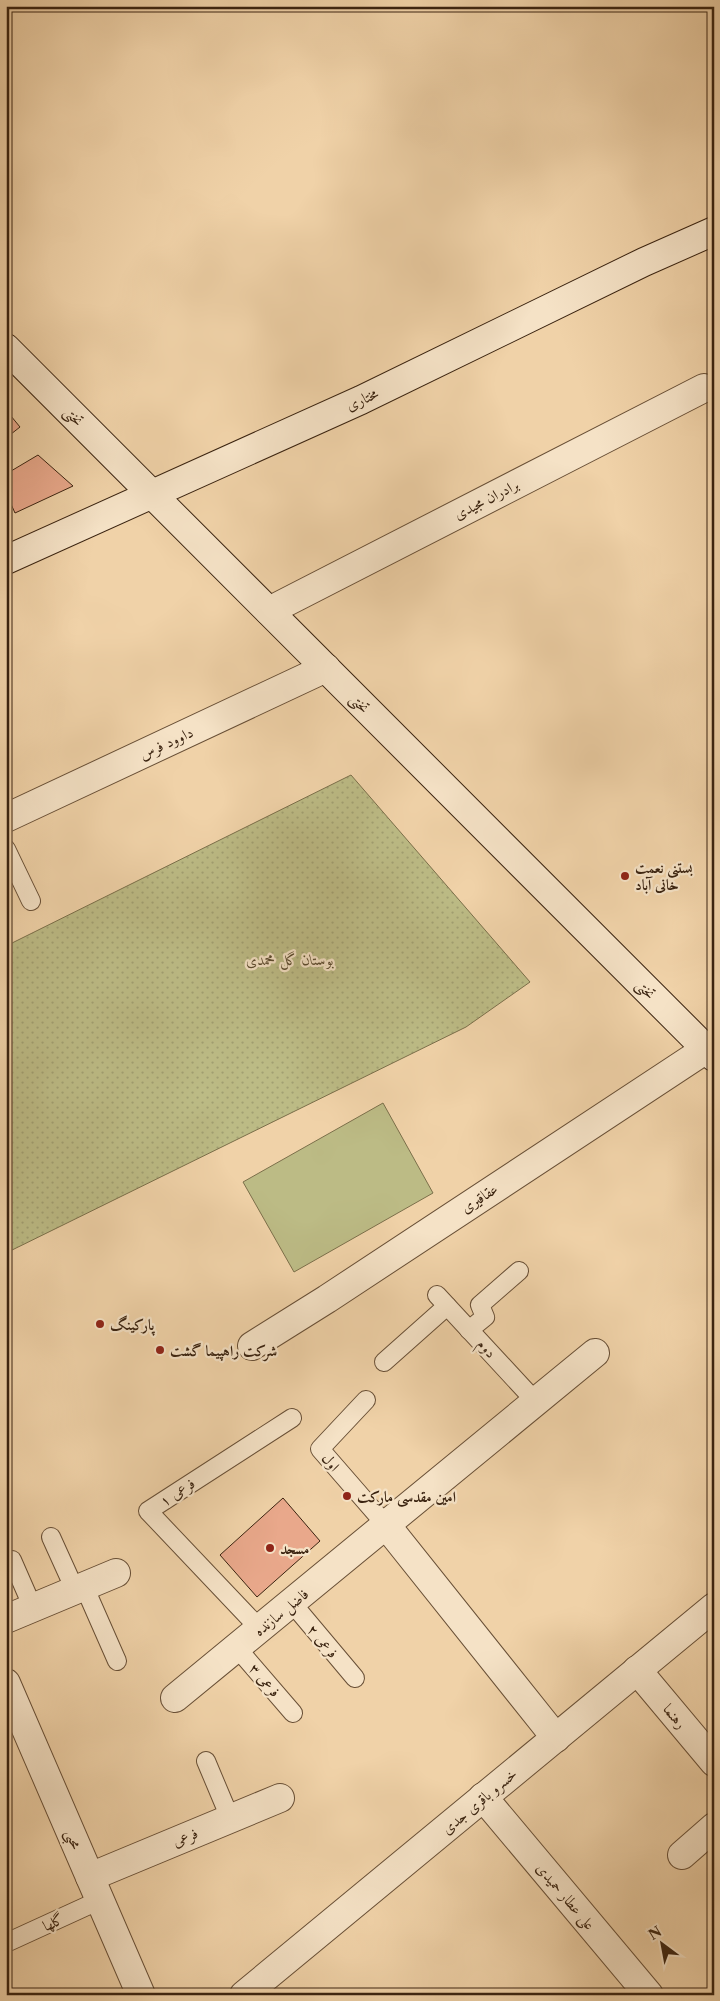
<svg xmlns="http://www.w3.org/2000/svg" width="720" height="2001" font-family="'Libre Caslon Text',Amiri,serif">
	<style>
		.grass { fill: #bcbb85; stroke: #7b6f4a }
		.park { fill: url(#park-dots); stroke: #7b6f4a }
		.building { fill: #e9a88b; stroke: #3a2310 }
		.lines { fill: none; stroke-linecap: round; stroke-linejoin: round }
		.lane-casing { stroke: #684f36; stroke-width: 20 }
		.street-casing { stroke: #684f36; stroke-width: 30 }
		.secondary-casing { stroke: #3a2310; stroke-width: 30 }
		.lane { stroke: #f5e2c6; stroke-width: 18 }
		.street { stroke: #f5e2c6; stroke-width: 28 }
		.secondary { stroke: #f5e2c6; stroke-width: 28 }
		.poi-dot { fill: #8f2418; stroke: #f5e2c6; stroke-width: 2 }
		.labels { text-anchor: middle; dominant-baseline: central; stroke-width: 4.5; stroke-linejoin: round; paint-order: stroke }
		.street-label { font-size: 15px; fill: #3a2310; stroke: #f5e2c6 }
		.poi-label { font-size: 15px; font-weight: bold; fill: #3a2310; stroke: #f5e2c6; text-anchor: start }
		.park-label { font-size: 15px; font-style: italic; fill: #5a492d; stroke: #f5e2c6 }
	</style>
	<defs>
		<pattern id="park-dots" width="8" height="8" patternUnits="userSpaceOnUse" patternTransform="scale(1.25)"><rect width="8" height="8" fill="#bcbb85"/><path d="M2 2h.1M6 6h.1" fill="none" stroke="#a2a072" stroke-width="1.8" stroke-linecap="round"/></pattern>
	</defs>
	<rect width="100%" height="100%" fill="#f0d2a8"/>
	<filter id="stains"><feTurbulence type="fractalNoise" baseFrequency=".004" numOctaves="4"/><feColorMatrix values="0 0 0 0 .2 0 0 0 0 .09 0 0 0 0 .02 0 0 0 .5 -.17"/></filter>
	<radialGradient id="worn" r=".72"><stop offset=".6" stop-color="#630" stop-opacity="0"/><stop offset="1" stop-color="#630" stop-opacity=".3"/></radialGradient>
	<polygon class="grass" points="383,1103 433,1193 294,1272 243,1182"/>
	<polygon class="park" points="351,775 530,982 466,1027 6,1253 6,946"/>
	<g class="building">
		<polygon points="6,410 20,427 6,438"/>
		<polygon points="38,455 73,486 15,513 6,493 6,474"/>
		<polygon points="283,1498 320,1541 257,1597 220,1555"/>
	</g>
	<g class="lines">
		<defs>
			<g id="lane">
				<polyline points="6,849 31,901"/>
				<polyline points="437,1295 536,1402"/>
				<polyline points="469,1330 485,1317 480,1305 519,1271"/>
				<polyline points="384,1362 447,1306"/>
				<polyline points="366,1400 320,1449 386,1525"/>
				<polyline points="51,1537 75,1590"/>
				<polyline points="12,1560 33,1608"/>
				<polyline points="84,1586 117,1661"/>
				<polyline points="292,1603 355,1678"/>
				<polyline points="260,1629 148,1511 292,1418"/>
				<polyline points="237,1648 293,1713"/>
				<polyline points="206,1761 230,1818"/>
				<polyline points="6,1943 100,1900"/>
			</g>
			<g id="street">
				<polyline points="269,611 704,388"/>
				<polyline points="6,818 326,668"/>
				<polyline points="252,1346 327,1299 714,1044"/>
				<polyline points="386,1525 556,1738"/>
				<polyline points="6,1619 116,1573"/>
				<polyline points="637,1670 714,1762"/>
				<polyline points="6,1683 141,1995"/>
				<polyline points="175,1698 595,1353"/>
				<polyline points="483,1797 649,1995"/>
				<polyline points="682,1855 714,1827"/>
				<polyline points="90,1877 280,1798"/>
				<polyline points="244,1995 714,1607"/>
			</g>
			<g id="secondary">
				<polyline points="6,348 714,1057"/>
				<polyline points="6,560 361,400 644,262 714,231"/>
			</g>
		</defs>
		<use href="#lane" class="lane-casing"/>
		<use href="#street" class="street-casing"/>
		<use href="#secondary" class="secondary-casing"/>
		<use href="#lane" class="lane"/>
		<use href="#street" class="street"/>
		<use href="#secondary" class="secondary"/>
	</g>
	<g class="poi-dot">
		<circle cx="625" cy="876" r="5"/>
		<circle cx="100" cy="1324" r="5"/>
		<circle cx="160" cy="1350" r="5"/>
		<circle cx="347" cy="1496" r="5"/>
		<circle cx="270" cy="1548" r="5"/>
	</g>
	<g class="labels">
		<g class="street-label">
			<text transform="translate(362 399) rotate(-25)">مختاری</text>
			<text transform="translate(74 416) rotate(45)">تختی</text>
			<text transform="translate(486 499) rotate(-27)">برادران مجیدی</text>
			<text transform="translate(360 703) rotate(45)">تختی</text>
			<text transform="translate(166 743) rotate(-25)">داوود فرس</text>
			<text transform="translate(646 989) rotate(45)">تختی</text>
			<text transform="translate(479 1198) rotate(-33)">عقاقیری</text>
			<text transform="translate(487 1348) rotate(47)">دوم</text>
			<text transform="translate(331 1462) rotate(50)">اول</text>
			<text transform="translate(177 1492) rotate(-33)">فرعی ۱</text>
			<text transform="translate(281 1612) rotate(-39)">فاضل سازنده</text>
			<text transform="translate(323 1641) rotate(50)">فرعی ۲</text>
			<text transform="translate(265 1680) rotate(49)">فرعی ۳</text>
			<text transform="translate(675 1716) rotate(50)">رهنما</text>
			<text transform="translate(479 1801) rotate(-40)">خسرو باقری جدی</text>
			<text transform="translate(185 1837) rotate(-23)">فرعی</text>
			<text transform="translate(74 1839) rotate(67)">محبی</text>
			<text transform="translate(566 1896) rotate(50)">علی عطار حمیدی</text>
			<text transform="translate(53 1922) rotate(-25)">گلها</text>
		</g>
		<g class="poi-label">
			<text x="635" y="867">بستنی نعمت<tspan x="635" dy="17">خانی آباد</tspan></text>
			<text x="110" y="1324">پارکینگ</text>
			<text x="170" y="1350">شركت راهپيما گشت</text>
			<text x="357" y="1496">امین مقدسی مارکت</text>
			<text x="280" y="1548">مسجد</text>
		</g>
		<g class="park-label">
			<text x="290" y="959">بوستان گل محمدی</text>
		</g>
	</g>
	<rect width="720" height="2001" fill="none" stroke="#f0d2a8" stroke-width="25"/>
	<rect x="8" y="8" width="705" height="1986" fill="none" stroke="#3a2310" stroke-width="2.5"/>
	<rect x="12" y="12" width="695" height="1976" fill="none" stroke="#3a2310"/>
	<g transform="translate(662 1944) rotate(328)" stroke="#f5e2c6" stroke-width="4" paint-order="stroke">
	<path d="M0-4L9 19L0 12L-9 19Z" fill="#3a2310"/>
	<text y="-8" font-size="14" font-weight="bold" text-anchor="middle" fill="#3a2310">N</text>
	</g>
	<rect width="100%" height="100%" filter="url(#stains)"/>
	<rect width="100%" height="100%" fill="url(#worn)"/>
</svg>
